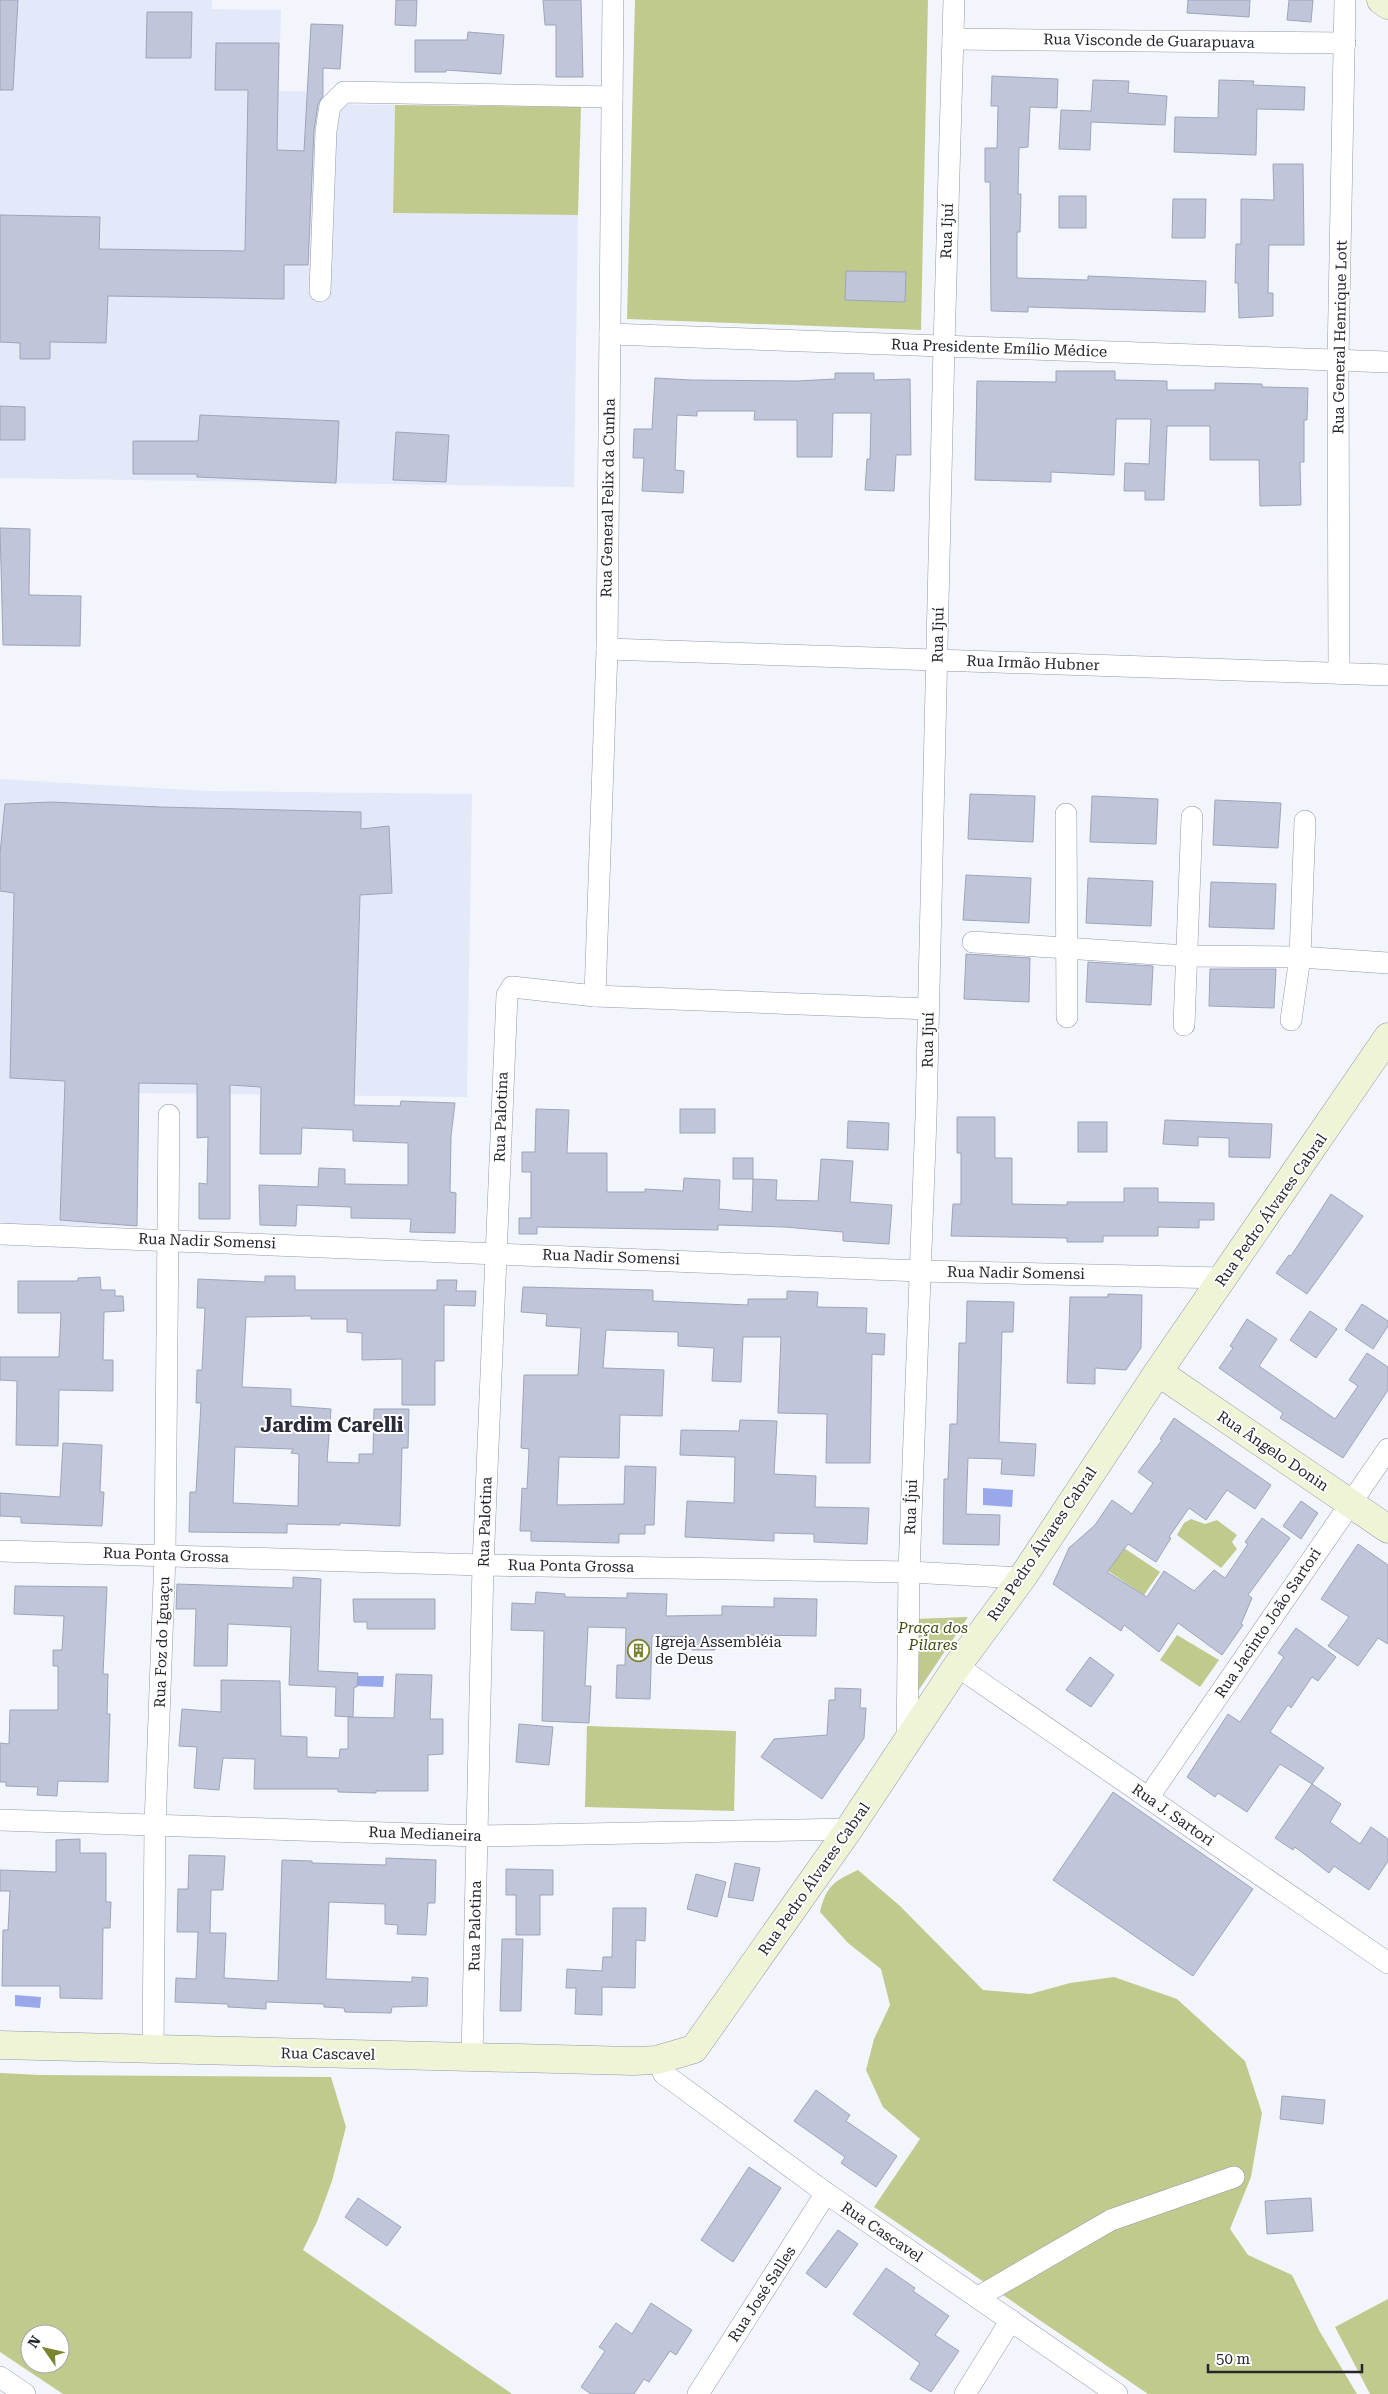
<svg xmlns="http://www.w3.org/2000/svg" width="1388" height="2394" font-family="'Roboto Serif',serif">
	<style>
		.built { fill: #e4e9fa }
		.green { fill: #c1ca8d; fill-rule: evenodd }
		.water { fill: #98a8eb }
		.building { fill: #c0c5d9; stroke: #9fa4b8; fill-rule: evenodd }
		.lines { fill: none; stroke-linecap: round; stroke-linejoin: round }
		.street-casing { stroke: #9398ac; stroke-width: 22 }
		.secondary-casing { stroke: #9398ac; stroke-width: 29 }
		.street { stroke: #fff; stroke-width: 21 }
		.secondary { stroke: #f0f4d7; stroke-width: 28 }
		.labels { text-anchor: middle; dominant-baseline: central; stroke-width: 4; stroke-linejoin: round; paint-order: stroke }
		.street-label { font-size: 15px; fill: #24262e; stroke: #fff }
		.park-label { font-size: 15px; font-style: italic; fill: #454b13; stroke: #fff }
		.poi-label { font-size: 15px; fill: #24262e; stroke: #fff; text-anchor: start }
		.district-label { font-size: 20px; font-weight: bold; fill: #272b3a; stroke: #fff }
	</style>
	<rect width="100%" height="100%" fill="#f3f5fd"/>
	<g class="built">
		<polygon points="0,0 212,0 212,9 281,10 279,91 323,92 323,104 395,105 393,213 578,215 574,487 0,478"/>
		<polygon points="0,779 208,791 472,794 467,1097 139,1093 137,1226 0,1224"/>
	</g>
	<g class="green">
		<polygon points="635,0 928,0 921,330 627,319"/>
		<polygon points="395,105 581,107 578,215 393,213"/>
		<polygon points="1191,1519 1205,1524 1217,1520 1237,1535 1232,1542 1237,1549 1221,1568 1177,1535 1184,1523"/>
		<polygon points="1124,1548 1160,1572 1144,1595 1108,1571"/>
		<polygon points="968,1617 914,1697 914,1619"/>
		<polygon points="1177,1635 1219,1660 1200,1687 1160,1660"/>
		<polygon points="587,1726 736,1731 734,1811 585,1807"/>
		<path d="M858,1870L900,1906L983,1990L1030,1994L1070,1983L1114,1977L1177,1999L1245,2061L1262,2113L1251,2177L1230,2229L1248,2255L1292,2275L1320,2332L1357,2394H1148L874,2207L920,2139L883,2107L866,2070L874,2039L890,2005L881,1969L848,1943L820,1912C826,1886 834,1881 858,1870Z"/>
		<path d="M0,2073L40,2075L331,2077L346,2127L332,2181L317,2222L303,2250L512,2394H63L0,2352ZM30,2334H60V2364H30Z"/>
		<polygon points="1388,2299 1388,2394 1370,2394 1335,2327"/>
	</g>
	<g class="water">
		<polygon points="983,1488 1013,1490 1012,1507 983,1505"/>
		<polygon points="357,1676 384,1676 383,1687 357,1686"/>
		<polygon points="15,1995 41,1997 40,2008 15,2006"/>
	</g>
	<g class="building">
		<polygon points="0,0 18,0 13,90 0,90"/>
		<polygon points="396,0 417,0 416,26 395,25"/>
		<polygon points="543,0 581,0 583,77 556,77 556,25 545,25"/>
		<polygon points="1188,0 1250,0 1249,17 1187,13"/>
		<polygon points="1289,0 1313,0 1311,22 1287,20"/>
		<polygon points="147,12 192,12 191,58 146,58"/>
		<polygon points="311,24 343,25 340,69 323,68 323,96 318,104 314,130 308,265 284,265 284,299 108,296 106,343 50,342 50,359 20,359 20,343 0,342 0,215 100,217 99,249 245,251 248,90 215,90 216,43 279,43 277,150 304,151"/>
		<polygon points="468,32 504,35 501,74 446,70 446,72 415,72 415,40 467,40"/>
		<polygon points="992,76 1058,79 1057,108 1030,107 1028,147 1019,148 1018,194 1021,194 1020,232 1017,232 1017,278 1088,280 1088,276 1206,281 1205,312 1028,307 1028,312 991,311 990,182 985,182 985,148 997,148 998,106 991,106"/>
		<polygon points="1093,80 1129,81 1128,93 1167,96 1165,125 1091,122 1090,150 1059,149 1061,110 1091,111"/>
		<polygon points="1219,80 1254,81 1253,85 1305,87 1304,110 1257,109 1256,155 1174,152 1175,117 1218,118"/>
		<polygon points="1273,164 1303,164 1304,245 1269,245 1268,293 1273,293 1273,316 1239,318 1238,283 1235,283 1236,244 1241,244 1241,199 1274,200"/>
		<rect x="1059" y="196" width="27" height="32"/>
		<polygon points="1173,199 1206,199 1205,238 1172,238"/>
		<polygon points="846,271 906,272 905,302 845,300"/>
		<polygon points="1056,371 1115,371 1115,380 1167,381 1167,390 1215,390 1215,383 1262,384 1262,387 1308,388 1307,420 1304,420 1304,462 1300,462 1301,505 1260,506 1259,460 1210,460 1210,426 1167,426 1164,500 1145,500 1145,491 1124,491 1125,463 1149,464 1151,419 1116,419 1114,475 1051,472 1051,482 975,480 977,381 1056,382"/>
		<polygon points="835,373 874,373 874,380 910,379 911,455 896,455 894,491 865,490 867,459 870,459 871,413 833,413 832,457 797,457 797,420 754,420 755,411 697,411 697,416 677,415 675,470 684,471 683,493 642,491 644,458 633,458 634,429 652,429 655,378 691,380 797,381 835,379"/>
		<polygon points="0,406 25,407 25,440 0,440"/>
		<polygon points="200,415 339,421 336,483 197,477 197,474 133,474 133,441 198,441"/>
		<polygon points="396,432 449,435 446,482 393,480"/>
		<polygon points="0,528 30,529 29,595 81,596 80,646 3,645"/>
		<polygon points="970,794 1035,796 1033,842 968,839"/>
		<polygon points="1092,796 1158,799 1156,844 1090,842"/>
		<polygon points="1215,800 1281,803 1278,848 1213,845"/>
		<polygon points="51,802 161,807 361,812 361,829 389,826 392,893 360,895 354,1105 400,1106 401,1101 455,1103 451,1136 450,1192 456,1193 455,1233 410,1232 411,1219 351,1218 351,1207 297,1205 296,1226 260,1225 259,1185 318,1187 319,1168 345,1169 345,1184 408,1185 408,1143 353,1141 353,1130 302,1128 301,1154 260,1154 261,1087 230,1085 230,1219 199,1219 199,1183 207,1184 208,1137 197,1138 197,1084 139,1083 137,1226 60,1220 65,1081 10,1078 14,893 0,891 0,853 5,804"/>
		<polygon points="966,875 1031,878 1029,923 963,920"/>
		<polygon points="1088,878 1153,881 1151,926 1086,923"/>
		<polygon points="1211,882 1276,884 1274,929 1209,927"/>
		<polygon points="966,954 1030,958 1029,1002 964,999"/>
		<polygon points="1088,962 1153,966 1151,1005 1086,1002"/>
		<polygon points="1210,969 1276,969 1274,1008 1209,1006"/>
		<polygon points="536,1109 569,1110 567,1153 607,1153 607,1192 645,1192 645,1189 683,1191 684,1178 720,1180 719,1209 752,1212 753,1179 777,1180 776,1200 818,1201 821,1159 853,1161 850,1202 892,1205 889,1244 843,1241 843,1232 784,1227 718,1225 718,1230 537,1227 537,1234 519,1234 519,1218 531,1218 531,1172 522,1172 522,1152 535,1152"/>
		<rect x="680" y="1109" width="35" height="24"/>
		<polygon points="957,1117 995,1117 995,1158 1012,1158 1012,1204 1067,1205 1067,1202 1124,1202 1124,1188 1158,1188 1158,1202 1214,1203 1214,1220 1199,1220 1199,1228 1158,1227 1158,1236 1103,1236 1103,1242 1067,1242 1067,1238 951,1236 953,1204 961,1204 961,1153 957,1153"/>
		<polygon points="1165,1120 1272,1124 1270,1158 1229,1157 1229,1138 1198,1137 1198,1146 1163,1144"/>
		<polygon points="848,1121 889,1123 888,1150 847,1148"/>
		<rect x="1078" y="1122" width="29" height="30"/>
		<rect x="733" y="1158" width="20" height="21"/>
		<polygon points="1331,1194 1363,1216 1307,1294 1276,1273 1289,1255 1291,1256"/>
		<path d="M265,1276H295V1290H437V1280H457L456,1291H476L475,1306L444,1305V1361H435V1405H402V1359L362,1360V1333L347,1332V1319H311V1316L246,1317L242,1387L291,1389V1406L331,1409L327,1462L359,1463V1454H373L374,1409H409L408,1448H402L400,1526L340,1523V1525L287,1524V1533L189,1532L190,1492H196L201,1403H196L197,1370H202L205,1308H197L198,1279L265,1282ZM235,1447L293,1449L291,1453L299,1454L298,1506L233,1503Z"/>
		<polygon points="100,1277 101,1290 115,1290 115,1296 123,1296 124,1311 104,1312 103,1360 113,1360 113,1391 59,1390 58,1446 16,1445 17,1381 0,1380 0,1357 59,1357 61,1313 18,1313 18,1281 78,1281 78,1278"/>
		<polygon points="523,1287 653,1290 653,1301 748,1305 748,1299 787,1299 787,1291 818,1292 817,1307 867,1308 866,1333 885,1334 884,1355 872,1354 870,1463 826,1463 827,1414 778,1413 781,1337 743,1337 741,1382 712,1381 714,1348 678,1346 678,1332 606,1330 603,1368 664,1370 662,1416 620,1415 619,1458 559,1457 557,1505 624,1504 625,1466 656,1467 654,1525 645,1525 645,1534 619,1534 619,1543 531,1541 531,1531 520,1531 522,1488 527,1489 529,1449 521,1448 524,1375 578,1375 581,1328 546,1326 547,1314 521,1312"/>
		<polygon points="1108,1294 1142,1295 1141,1348 1126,1370 1095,1368 1095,1384 1067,1383 1070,1297 1108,1297"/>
		<polygon points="967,1301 1014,1302 1013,1332 1002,1332 999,1442 1036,1444 1034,1476 1001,1474 1002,1459 968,1458 966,1514 1000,1515 999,1545 943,1544 944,1479 948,1479 950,1424 957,1424 959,1343 966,1343"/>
		<polygon points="1362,1304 1388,1321 1388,1326 1373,1349 1345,1330"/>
		<polygon points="1310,1311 1337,1329 1316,1358 1290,1340"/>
		<polygon points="1247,1319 1277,1339 1259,1366 1335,1419 1358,1386 1349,1380 1367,1353 1388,1367 1388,1390 1343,1458 1280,1418 1283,1413 1219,1368 1233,1348 1230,1346"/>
		<polygon points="1174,1418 1271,1485 1255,1509 1227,1490 1206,1520 1189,1508 1169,1537 1171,1538 1156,1562 1128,1544 1107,1572 1147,1597 1164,1571 1194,1591 1214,1570 1225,1578 1248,1544 1245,1542 1262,1518 1290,1538 1248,1595 1252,1598 1241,1624 1243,1625 1222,1655 1178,1623 1159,1652 1124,1625 1121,1631 1053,1584 1069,1548 1095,1525 1112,1500 1132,1514 1153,1483 1138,1472 1162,1440 1160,1439"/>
		<polygon points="740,1420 777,1421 774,1474 816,1476 815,1507 869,1508 867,1544 814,1542 814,1534 774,1533 774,1541 685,1537 687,1501 734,1503 735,1457 680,1455 681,1430 739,1431"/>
		<polygon points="63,1443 102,1445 100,1492 104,1492 102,1526 21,1523 21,1517 0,1516 0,1493 60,1497"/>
		<polygon points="1301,1501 1318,1513 1301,1539 1283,1526"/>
		<polygon points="1358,1544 1388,1565 1388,1644 1378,1638 1358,1666 1328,1646 1349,1617 1321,1599"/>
		<polygon points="293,1577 321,1579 318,1671 358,1673 357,1687 354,1687 353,1717 335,1716 336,1687 289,1685 291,1627 228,1624 227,1666 194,1666 196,1609 176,1609 177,1584 293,1588"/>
		<polygon points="15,1586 107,1587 103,1674 108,1674 107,1714 110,1714 108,1782 58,1781 57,1796 37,1795 38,1787 6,1786 6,1782 0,1782 0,1743 9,1744 10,1710 58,1710 58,1666 53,1666 53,1650 62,1650 64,1616 14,1614"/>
		<polygon points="536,1592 565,1594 565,1597 627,1598 627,1593 667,1594 666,1616 722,1615 722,1606 774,1607 774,1598 817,1599 816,1636 750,1635 750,1639 715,1638 715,1650 692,1650 692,1637 652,1636 650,1699 616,1698 617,1665 625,1665 626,1628 588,1627 585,1686 591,1686 589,1723 542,1721 544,1631 511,1630 512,1603 535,1604"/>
		<polygon points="353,1599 435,1599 435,1629 367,1629 367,1622 354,1622"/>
		<polygon points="1296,1628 1336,1657 1318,1681 1312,1677 1291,1708 1288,1705 1270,1732 1324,1768 1312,1784 1280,1764 1247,1812 1218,1793 1215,1797 1187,1777 1228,1714 1240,1722 1284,1657 1278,1653"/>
		<polygon points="1090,1657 1114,1675 1091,1707 1066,1690"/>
		<polygon points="396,1674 432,1675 430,1719 443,1719 443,1754 428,1755 428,1791 376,1791 376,1793 338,1792 338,1789 254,1789 255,1759 223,1758 219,1790 194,1788 197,1747 179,1746 182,1709 221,1712 221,1680 280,1681 281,1736 307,1737 307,1757 339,1758 340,1749 348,1749 348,1717 394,1718"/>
		<polygon points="835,1688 861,1689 860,1708 866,1708 864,1738 822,1799 761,1757 774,1739 827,1735 829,1700 835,1700"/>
		<polygon points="519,1724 553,1727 549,1765 516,1762"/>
		<polygon points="1312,1784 1341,1804 1330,1822 1360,1844 1371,1827 1388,1839 1388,1861 1369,1890 1334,1866 1329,1873 1295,1847 1293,1850 1275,1838"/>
		<polygon points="1113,1792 1253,1889 1193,1976 1053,1880"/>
		<polygon points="80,1839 80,1853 106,1853 106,1902 111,1902 110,1928 103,1928 102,1999 60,1998 60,1986 2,1986 3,1930 8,1930 10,1891 0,1891 0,1870 56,1872 56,1840"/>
		<polygon points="189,1855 225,1856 223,1890 211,1890 210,1933 226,1933 224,1978 278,1981 282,1860 312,1861 312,1863 386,1865 386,1858 436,1860 435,1903 428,1903 426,1935 397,1934 398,1925 385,1924 385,1904 329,1902 326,1979 412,1982 412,1977 428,1978 427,2006 392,2007 391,2013 345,2012 344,2008 324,2007 324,2004 266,2002 266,2009 228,2007 228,2004 175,2002 176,1978 196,1979 198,1932 177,1932 178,1889 188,1889"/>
		<polygon points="735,1863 760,1868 753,1901 728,1897"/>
		<polygon points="506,1869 553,1870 553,1895 540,1895 540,1935 516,1935 516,1895 506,1895"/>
		<polygon points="696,1874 726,1882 717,1917 687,1909"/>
		<polygon points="613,1908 646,1908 645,1941 636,1940 635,1988 602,1987 602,2015 575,2014 576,1988 566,1988 567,1969 602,1971 603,1957 612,1957"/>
		<polygon points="502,1939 523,1939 521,2011 500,2011"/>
		<polygon points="816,2090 850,2115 846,2121 897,2156 876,2187 841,2163 845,2157 794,2121"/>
		<polygon points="1282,2096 1325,2100 1323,2124 1280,2119"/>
		<polygon points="749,2167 781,2188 733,2262 701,2240"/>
		<polygon points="358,2198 401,2227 387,2246 345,2217"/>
		<polygon points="1311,2198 1313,2231 1267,2234 1265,2201"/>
		<polygon points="838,2230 858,2244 826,2288 806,2273"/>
		<polygon points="886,2268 915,2288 913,2291 949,2316 935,2335 959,2351 931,2392 910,2379 920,2363 853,2314"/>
		<polygon points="651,2303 692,2330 676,2355 670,2351 649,2382 644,2379 634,2394 591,2394 581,2387 605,2351 599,2347 616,2323 632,2334"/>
	</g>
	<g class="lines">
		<defs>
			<g id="street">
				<polyline points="953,39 1345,43"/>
				<polyline points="320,291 326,131 330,106 344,92 612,97"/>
				<polyline points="610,334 1388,362"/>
				<polyline points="607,649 1388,675"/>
				<polyline points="1339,673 1338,360 1345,0"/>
				<polyline points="1066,814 1067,1017"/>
				<polyline points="973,942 1186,956 1300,957 1388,963"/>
				<polyline points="595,996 607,649 613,0"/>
				<polyline points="1291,1020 1300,957 1305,821"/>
				<polyline points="1184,1025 1192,817"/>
				<polyline points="0,1234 920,1271 1223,1278"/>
				<polyline points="0,1551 483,1565 909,1572 1022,1578"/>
				<polyline points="957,1666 1388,1963"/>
				<polyline points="907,1743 909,1572 926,1117 944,346 954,0"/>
				<polyline points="1148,1798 1388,1449"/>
				<polyline points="0,1820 477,1836 849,1829"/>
				<polyline points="153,2050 155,1825 165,1555 169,1115"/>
				<polyline points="472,2058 483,1565 507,995 512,987 595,996 928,1009"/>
				<polyline points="657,2060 664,2074 826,2193 1117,2394"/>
				<polyline points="978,2297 1111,2220 1234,2177"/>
				<polyline points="0,2377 25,2394"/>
				<polyline points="698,2394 826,2193"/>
				<polyline points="965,2394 1011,2320"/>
			</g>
			<g id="secondary">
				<polyline points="1381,0 1388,5"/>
				<polyline points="1158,1372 1388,1529"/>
				<polyline points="0,2045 633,2061 657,2060 694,2049 849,1829 957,1666 1022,1578 1158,1372 1388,1037"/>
			</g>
		</defs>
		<use href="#street" class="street-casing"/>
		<use href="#secondary" class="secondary-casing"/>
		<use href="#street" class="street"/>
		<use href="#secondary" class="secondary"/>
	</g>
	<defs>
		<symbol id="building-ring" viewBox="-11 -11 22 22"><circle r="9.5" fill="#fff" stroke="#7b8430" stroke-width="1.5"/><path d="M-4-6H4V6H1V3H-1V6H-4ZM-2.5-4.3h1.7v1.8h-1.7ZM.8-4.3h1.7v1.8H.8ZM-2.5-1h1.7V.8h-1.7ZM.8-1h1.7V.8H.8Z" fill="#7b8430"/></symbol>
	</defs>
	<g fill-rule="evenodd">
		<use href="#building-ring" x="626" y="1638" width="25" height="25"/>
	</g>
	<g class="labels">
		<g class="street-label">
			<text transform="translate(1149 41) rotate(1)">Rua Visconde de Guarapuava</text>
			<text transform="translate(947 231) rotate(-88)">Rua Ijuí</text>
			<text transform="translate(1340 337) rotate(-89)">Rua General Henrique Lott</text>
			<text transform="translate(999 348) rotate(2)">Rua Presidente Emílio Médice</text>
			<text transform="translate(608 498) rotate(-89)">Rua General Felix da Cunha</text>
			<text transform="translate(938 635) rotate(-89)">Rua Ijuí</text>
			<text transform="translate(1033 663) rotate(2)">Rua Irmão Hubner</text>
			<text transform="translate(928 1040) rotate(-89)">Rua Ijuí</text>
			<text transform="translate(501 1117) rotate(-88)">Rua Palotina</text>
			<text transform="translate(1271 1210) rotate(-55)">Rua Pedro Álvares Cabral</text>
			<text transform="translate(207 1241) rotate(2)">Rua Nadir Somensi</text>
			<text transform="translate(611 1257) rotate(2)">Rua Nadir Somensi</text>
			<text transform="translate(1016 1273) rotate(1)">Rua Nadir Somensi</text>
			<text transform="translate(1273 1451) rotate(34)">Rua Ângelo Donin</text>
			<text transform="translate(911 1507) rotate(-88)">Rua Íjui</text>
			<text transform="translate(485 1522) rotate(-88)">Rua Palotina</text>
			<text transform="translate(1042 1544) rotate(-56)">Rua Pedro Álvares Cabral</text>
			<text transform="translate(166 1555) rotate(2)">Rua Ponta Grossa</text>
			<text transform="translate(571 1566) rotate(1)">Rua Ponta Grossa</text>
			<text transform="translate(1268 1623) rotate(-56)">Rua Jacinto João Sartori</text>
			<text transform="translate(162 1642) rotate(-88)">Rua Foz do Iguaçu</text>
			<text transform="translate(1173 1815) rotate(35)">Rua J. Sartori</text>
			<text transform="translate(425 1834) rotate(2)">Rua Medianeira</text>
			<text transform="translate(814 1879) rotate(-55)">Rua Pedro Álvares Cabral</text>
			<text transform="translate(475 1926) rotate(-89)">Rua Palotina</text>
			<text transform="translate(328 2054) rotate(1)">Rua Cascavel</text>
			<text transform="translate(882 2232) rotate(34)">Rua Cascavel</text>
			<text transform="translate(762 2294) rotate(-57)">Rua José Salles</text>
		</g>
		<g class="park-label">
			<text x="933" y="1628">Praça dos<tspan x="933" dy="17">Pilares</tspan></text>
		</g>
		<g class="poi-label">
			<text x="655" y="1642">Igreja Assembléia<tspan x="655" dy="17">de Deus</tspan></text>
		</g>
		<g class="district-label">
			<text x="332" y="1425">Jardim Carelli</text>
		</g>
	</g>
	<g transform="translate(45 2349) rotate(304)"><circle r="24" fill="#ffffff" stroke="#a7a8ab"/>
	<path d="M0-4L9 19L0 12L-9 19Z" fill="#7b8430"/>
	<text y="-8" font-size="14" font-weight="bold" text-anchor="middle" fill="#24262e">N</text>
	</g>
	<path d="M1208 2364v8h154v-8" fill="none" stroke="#24262e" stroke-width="2.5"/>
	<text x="1216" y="2364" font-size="15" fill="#24262e" stroke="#ffffff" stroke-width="4" paint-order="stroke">50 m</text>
</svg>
